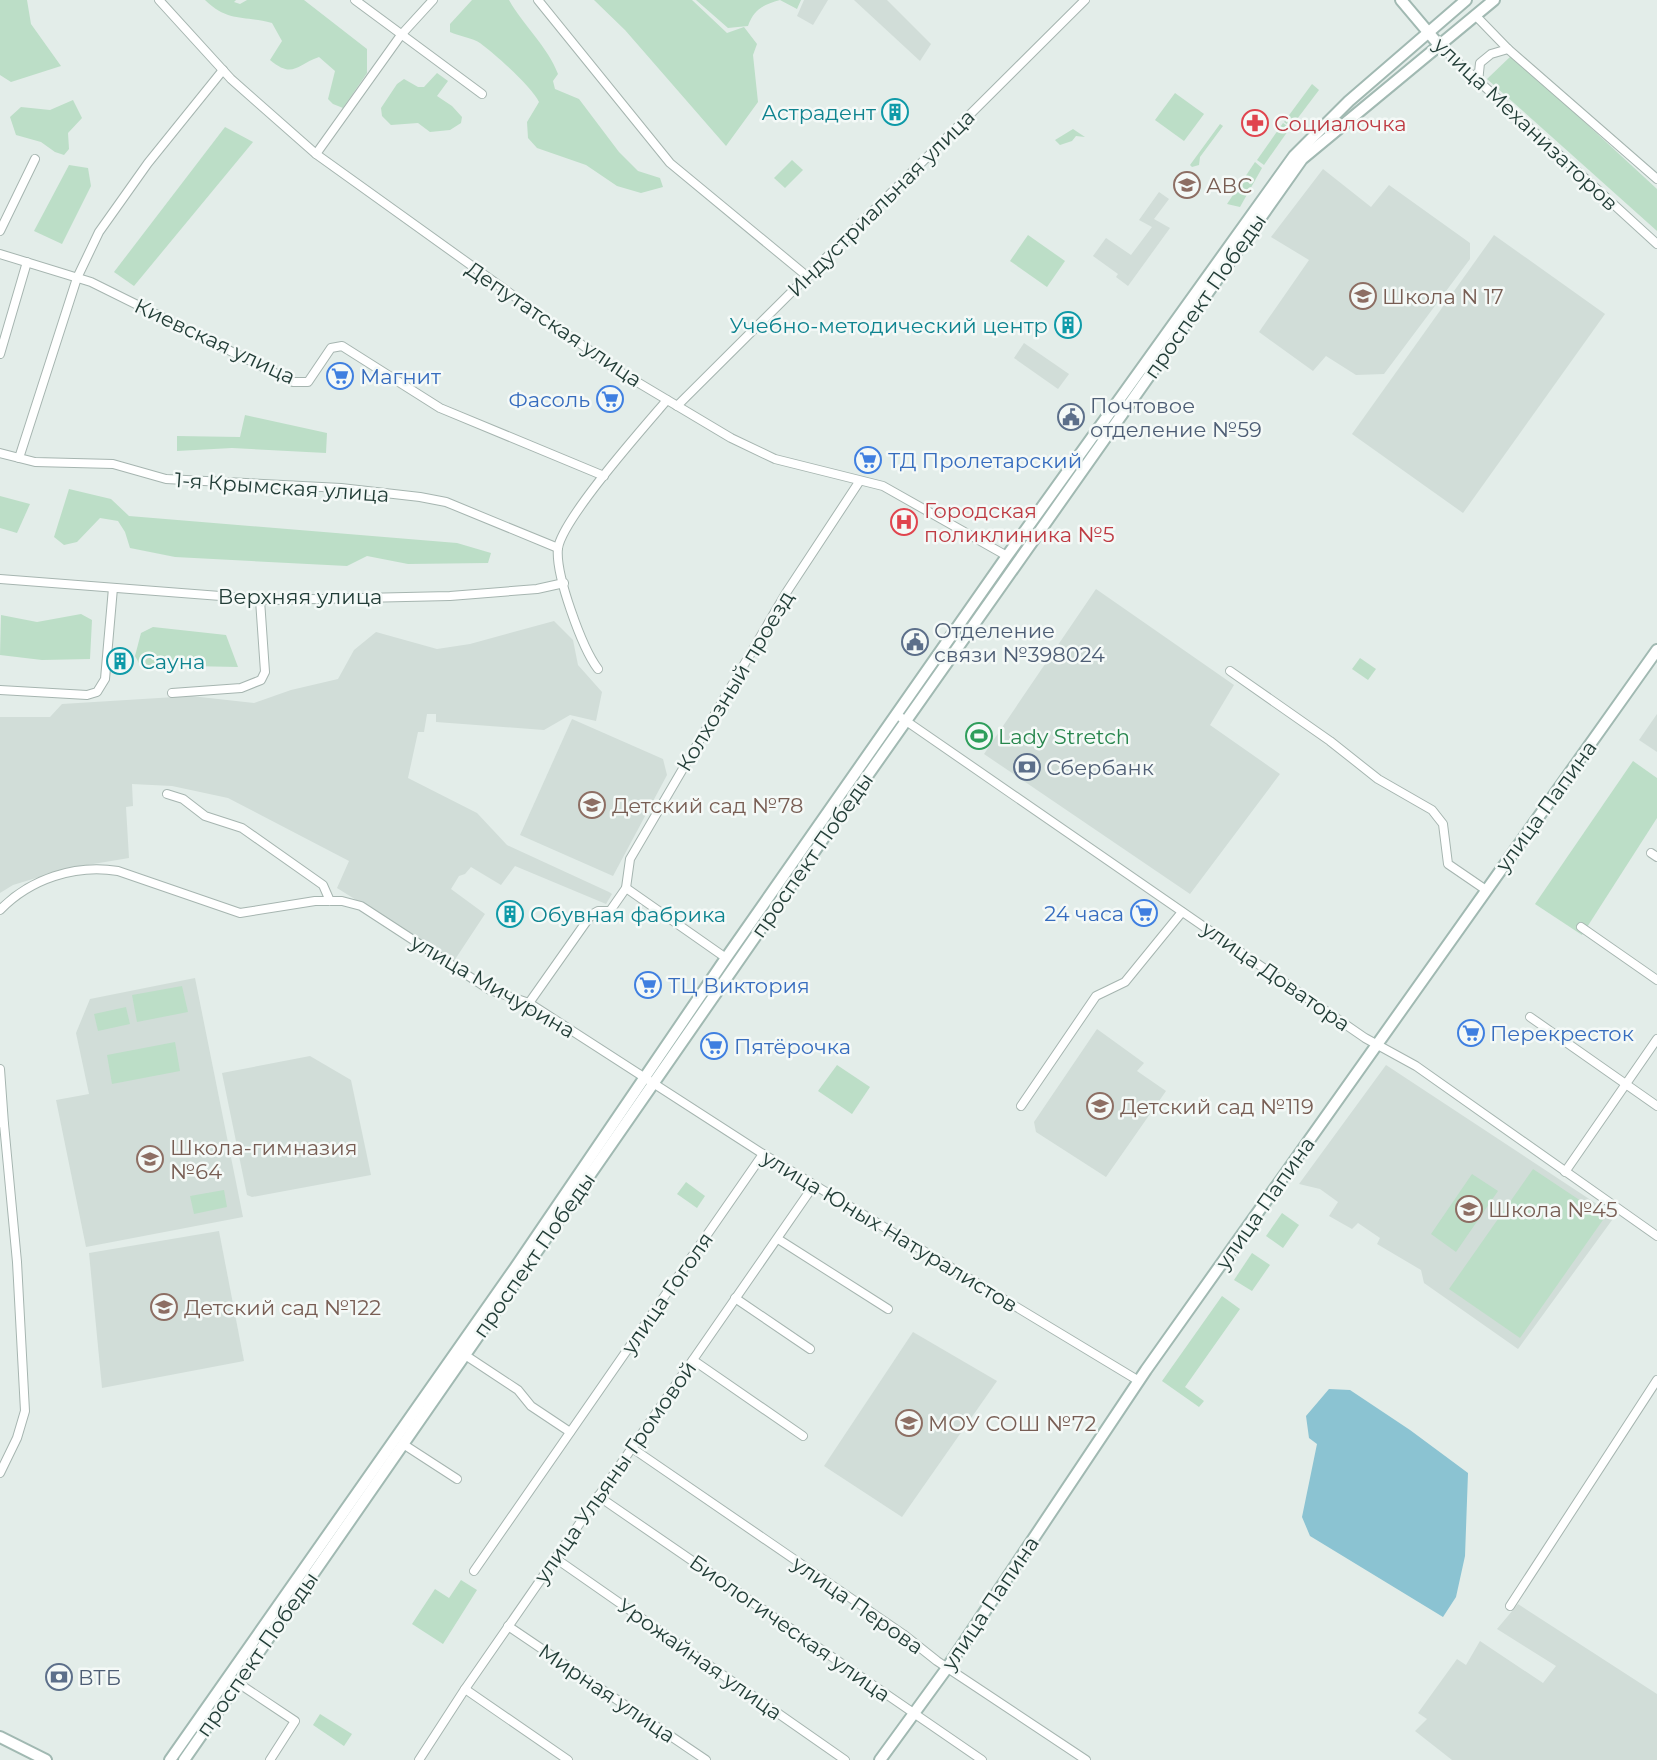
<svg xmlns="http://www.w3.org/2000/svg" width="1657" height="1760" font-family="Montserrat,sans-serif">
	<style>
		.built { fill: #d1ddd8 }
		.green { fill: #bcdec7 }
		.water { fill: #8bc3d2 }
		.lines { fill: none; stroke-linecap: round; stroke-linejoin: round }
		.street-casing { stroke: #a6b5b0; stroke-width: 10 }
		.secondary-casing { stroke: #a1b9b2; stroke-width: 14 }
		.street { stroke: #fff; stroke-width: 8 }
		.secondary { stroke: #fff; stroke-width: 10 }
		.labels { text-anchor: middle; dominant-baseline: central; stroke-width: 5; stroke-linejoin: round; paint-order: stroke }
		.culture-label { font-size: 21px; fill: #0d838f; stroke: #f4f9f7; text-anchor: end }
		.health-label { font-size: 21px; fill: #be3a42; stroke: #f4f9f7; text-anchor: start }
		.street-label { font-size: 21px; fill: #233e38; stroke: #f4f9f7 }
		.education-label { font-size: 21px; fill: #785e54; stroke: #f4f9f7; text-anchor: start }
		.shop-label { font-size: 21px; fill: #366cbe; stroke: #f4f9f7; text-anchor: start }
		.service-label { font-size: 21px; fill: #4e5e75; stroke: #f4f9f7; text-anchor: start }
		.leisure-label { font-size: 21px; fill: #27864d; stroke: #f4f9f7; text-anchor: start }
	</style>
	<rect width="100%" height="100%" fill="#e3ede9"/>
	<g class="built">
		<polygon points="804,0 828,0 813,25 797,16"/>
		<polygon points="854,0 887,0 931,44 920,61"/>
		<polygon points="1323,169 1371,207 1389,185 1470,243 1470,259 1384,374 1356,375 1326,356 1313,371 1259,332 1309,260 1271,237"/>
		<polygon points="1159,192 1169,199 1154,219 1170,228 1128,286 1116,277 1118,274 1093,256 1106,238 1131,255 1152,227 1139,220"/>
		<polygon points="1494,235 1605,314 1463,513 1352,434"/>
		<polygon points="1024,343 1069,374 1058,389 1014,358"/>
		<polygon points="1096,589 1234,685 1210,725 1280,774 1190,894 984,754"/>
		<polygon points="554,621 573,640 578,665 602,692 596,721 570,715 544,730 436,722 436,714 427,714 424,732 418,732 408,778 477,813 507,845 609,892 612,894 606,904 515,866 501,885 471,867 465,874 459,876 451,889 485,914 454,961 337,888 349,861 228,798 172,786 132,784 133,806 126,807 129,858 69,868 13,885 0,893 0,717 50,717 62,704 191,696 254,703 291,690 338,679 354,650 376,632 437,649 470,644"/>
		<polygon points="1657,714 1657,752 1639,740"/>
		<polygon points="572,719 663,759 667,775 613,876 520,835"/>
		<polygon points="195,978 243,1217 86,1247 56,1100 89,1094 76,1033 90,999"/>
		<polygon points="1097,1029 1144,1063 1137,1071 1166,1091 1106,1177 1036,1132 1034,1122"/>
		<polygon points="310,1056 351,1080 371,1175 252,1197 247,1195 222,1073"/>
		<polygon points="1386,1065 1615,1216 1518,1349 1424,1283 1421,1270 1377,1244 1380,1238 1358,1223 1352,1229 1329,1216 1338,1202 1320,1189 1299,1184"/>
		<polygon points="219,1231 244,1361 102,1388 89,1253"/>
		<polygon points="913,1332 997,1381 902,1517 824,1466"/>
		<polygon points="1518,1604 1657,1694 1657,1760 1452,1760 1415,1731 1427,1719 1418,1713 1457,1659 1466,1665 1480,1641 1543,1683 1556,1666 1497,1629"/>
	</g>
	<g class="green">
		<polygon points="0,0 27,0 31,24 61,66 11,82 0,75"/>
		<path d="M205,0H236L234,2L240,4L247,0H304L367,49V73L343,108L333,104L328,99L335,71L319,57C296,65 293,79 270,60L282,41L272,23C243,15 229,23 205,0Z"/>
		<path d="M472,0H509C523,25 548,47 558,74L553,81L555,89L579,99L619,152L638,171L660,178L663,187L641,193L617,186L586,165L537,148L528,138L527,122L539,102C532,87 495,54 480,43C473,38 459,36 450,32V24Z"/>
		<polygon points="594,0 692,0 727,33 744,27 757,44 753,55 758,102 726,146 625,30"/>
		<path d="M696,0H801L797,9L780,0C763,5 754,9 748,26L728,28Z"/>
		<polygon points="1512,55 1657,189 1657,231 1487,79"/>
		<polygon points="437,73 448,81 437,96 452,106 462,117 461,123 450,130 430,132 418,123 391,125 382,116 381,108 397,84 404,79 418,87 424,87"/>
		<polygon points="1312,84 1319,90 1291,127 1284,122"/>
		<polygon points="1175,93 1204,114 1184,141 1155,120"/>
		<polygon points="73,100 82,118 68,133 69,149 64,155 55,152 41,142 16,135 10,117 21,107 50,110"/>
		<polygon points="1283,123 1290,128 1264,165 1257,160"/>
		<polygon points="1220,124 1223,126 1200,157 1199,165 1192,167 1190,165"/>
		<polygon points="225,127 253,142 134,286 114,272"/>
		<polygon points="1073,129 1085,137 1076,136 1072,141 1060,145 1055,140"/>
		<polygon points="792,160 803,170 785,188 774,178"/>
		<polygon points="1255,162 1262,168 1240,207 1227,204"/>
		<polygon points="69,165 88,168 91,186 62,244 34,231"/>
		<polygon points="1028,235 1065,261 1047,287 1010,261"/>
		<polygon points="245,415 327,433 326,453 232,448 177,451 177,436 240,437"/>
		<polygon points="69,489 111,499 129,516 457,543 491,553 488,563 408,564 367,556 347,566 175,557 130,548 125,532 118,521 100,518 77,542 64,545 54,537"/>
		<polygon points="0,496 30,504 17,533 0,528"/>
		<polygon points="81,614 92,620 90,659 42,660 0,655 1,615 37,622"/>
		<polygon points="153,627 226,635 238,667 140,665 135,656 141,633"/>
		<polygon points="1360,658 1376,669 1368,680 1352,669"/>
		<polygon points="1633,761 1657,778 1657,818 1582,935 1535,904"/>
		<polygon points="182,986 188,1012 137,1022 132,995"/>
		<polygon points="126,1007 130,1024 98,1031 94,1014"/>
		<polygon points="175,1042 180,1071 112,1084 107,1055"/>
		<polygon points="837,1065 870,1087 852,1114 818,1091"/>
		<polygon points="1533,1169 1605,1217 1520,1338 1449,1289"/>
		<polygon points="1472,1174 1498,1191 1456,1252 1431,1234"/>
		<polygon points="686,1182 705,1196 697,1208 677,1194"/>
		<polygon points="224,1190 227,1207 194,1214 190,1196"/>
		<polygon points="1282,1213 1299,1225 1283,1248 1266,1236"/>
		<polygon points="1252,1253 1270,1265 1252,1291 1234,1280"/>
		<polygon points="1222,1296 1240,1309 1185,1387 1204,1401 1199,1407 1162,1381"/>
		<polygon points="461,1580 477,1590 443,1644 412,1624 435,1589 449,1598"/>
		<polygon points="320,1714 352,1734 344,1746 313,1725"/>
	</g>
	<polygon class="water" points="1329,1389 1350,1390 1410,1430 1468,1473 1465,1556 1456,1597 1443,1617 1310,1536 1302,1517 1317,1444 1309,1438 1306,1416"/>
	<g class="lines">
		<defs>
			<g id="street">
				<polyline points="159,0 231,79 316,154 617,370 731,438 775,459 883,486 1007,556"/>
				<polyline points="355,0 482,94"/>
				<polyline points="538,0 670,163 808,277"/>
				<polyline points="1475,15 1508,49 1657,179"/>
				<polyline points="1439,45 1657,244"/>
				<polyline points="1478,82 1480,63 1491,54 1508,49"/>
				<polyline points="316,154 401,35 433,0"/>
				<polyline points="0,231 35,159"/>
				<polyline points="0,254 91,282 293,382 308,382 331,348 342,346 440,408 604,476"/>
				<polyline points="0,354 27,262"/>
				<polyline points="677,406 1085,0"/>
				<polyline points="0,453 35,462 113,464 166,479 341,488 420,497 446,502 558,548"/>
				<polyline points="19,458 77,278 99,232 148,163 223,70"/>
				<polyline points="0,579 273,600 450,596 537,589 564,583"/>
				<path d="M598,669C582,648 555,574 558,548C563,518 644,427 667,400"/>
				<polyline points="1230,671 1330,741 1378,779 1432,810 1443,824 1448,864 1486,890"/>
				<polyline points="0,690 87,695 97,692 105,679 113,588"/>
				<polyline points="172,693 241,688 261,680 265,672 260,600"/>
				<polyline points="896,714 1365,1038 1416,1066 1657,1236"/>
				<polyline points="167,794 183,799 205,816 242,828 323,885 330,901"/>
				<polyline points="1651,853 1657,857"/>
				<polyline points="626,888 726,958"/>
				<path d="M0,910C30,879 75,864 118,871L240,913L315,901H342L361,906L490,990L529,1003L763,1154L1139,1381"/>
				<polyline points="1581,927 1657,980"/>
				<polyline points="529,1003 591,915 598,911 610,911 626,888 630,859 786,593 859,482"/>
				<polyline points="1530,1017 1657,1106"/>
				<polyline points="0,1069 4,1124 0,1123"/>
				<polyline points="1021,1106 1096,996 1125,982 1182,912"/>
				<polyline points="1565,1172 1657,1039"/>
				<polyline points="778,1239 888,1309"/>
				<polyline points="735,1298 810,1349"/>
				<polyline points="465,1355 518,1390 531,1406 570,1432"/>
				<polyline points="693,1360 803,1436"/>
				<polyline points="403,1444 457,1479"/>
				<polyline points="632,1448 903,1634 937,1661 1086,1760"/>
				<polyline points="0,1473 17,1438 25,1411 17,1262 4,1124"/>
				<polyline points="598,1496 982,1760"/>
				<polyline points="555,1558 845,1760"/>
				<polyline points="474,1571 763,1154"/>
				<polyline points="1510,1606 1657,1380"/>
				<polyline points="508,1626 706,1760"/>
				<polyline points="238,1683 295,1721 270,1760"/>
				<polyline points="465,1689 568,1760"/>
				<polyline points="419,1760 465,1689 814,1185"/>
			</g>
			<g id="secondary">
				<polyline points="1401,0 1439,45"/>
				<polyline points="0,1737 46,1760"/>
				<polyline points="170,1760 515,1268 726,958 1007,556 1294,156 1349,101 1466,0"/>
				<polyline points="184,1760 834,823 1302,159 1494,0"/>
				<polyline points="880,1760 947,1668 1146,1370 1657,650"/>
			</g>
		</defs>
		<use href="#street" class="street-casing"/>
		<use href="#secondary" class="secondary-casing"/>
		<use href="#street" class="street"/>
		<use href="#secondary" class="secondary"/>
	</g>
	<defs>
		<symbol id="building-ring" viewBox="-11 -11 22 22"><circle r="9.5" fill="#f4f9f7" stroke="#0f9aa8" stroke-width="1.5"/><path d="M-4-6H4V6H1V3H-1V6H-4ZM-2.5-4.3h1.7v1.8h-1.7ZM.8-4.3h1.7v1.8H.8ZM-2.5-1h1.7V.8h-1.7ZM.8-1h1.7V.8H.8Z" fill="#0f9aa8"/></symbol>
		<symbol id="pharmacy-ring" viewBox="-11 -11 22 22"><circle r="9.5" fill="#f4f9f7" stroke="#e0444e" stroke-width="1.5"/><path d="M-2-6h4v4h4v4h-4v4h-4v-4h-4v-4h4Z" fill="#e0444e"/></symbol>
		<symbol id="school-ring" viewBox="-11 -11 22 22"><circle r="9.5" fill="#f4f9f7" stroke="#8d6e63" stroke-width="1.5"/><path d="M0-5L7-2L0 1L-7-2ZM-4 1L0 2.5L4 1V4Q0 6-4 4Z" fill="#8d6e63"/></symbol>
		<symbol id="supermarket-ring" viewBox="-11 -11 22 22"><circle r="9.5" fill="#f4f9f7" stroke="#3f7fe0" stroke-width="1.5"/><path d="M-6-5.5h2.5l.6 2H6L4.5 2H-2.5L-4.4-4H-6ZM-1.5 3.2a1.3 1.3 0 1 0 .1 0ZM3 3.2a1.3 1.3 0 1 0 .1 0Z" fill="#3f7fe0"/></symbol>
		<symbol id="civic-ring" viewBox="-11 -11 22 22"><circle r="9.5" fill="#f4f9f7" stroke="#5c6f8a" stroke-width="1.5"/><path d="M-.6-6.5H3V-4.5H.6V-3L4-1V1h2V6H-6V1h2V-1L-.6-3ZM-1.2 2.5V6h2.4V2.5Z" fill="#5c6f8a"/></symbol>
		<symbol id="hospital-ring" viewBox="-11 -11 22 22"><circle r="9.5" fill="#f4f9f7" stroke="#e0444e" stroke-width="1.5"/><path d="M-5-5h3v3.5h4V-5h3V5h-3V1.5h-4V5h-3Z" fill="#e0444e"/></symbol>
		<symbol id="stadium-ring" viewBox="-11 -11 22 22"><circle r="9.5" fill="#f4f9f7" stroke="#2e9e5b" stroke-width="1.5"/><path d="M0-5a6.5 5 0 1 0 0 10a6.5 5 0 1 0 0-10ZM-3.5-1.8h7v3.6h-7Z" fill="#2e9e5b"/></symbol>
		<symbol id="bank-ring" viewBox="-11 -11 22 22"><circle r="9.5" fill="#f4f9f7" stroke="#5c6f8a" stroke-width="1.5"/><path d="M-6-4H6V4H-6ZM0-2.3a2.3 2.3 0 1 0 0 4.6a2.3 2.3 0 1 0 0-4.6Z" fill="#5c6f8a"/></symbol>
	</defs>
	<g fill-rule="evenodd">
		<use href="#building-ring" x="880" y="97" width="30" height="30"/>
		<use href="#pharmacy-ring" x="1240" y="108" width="30" height="30"/>
		<use href="#school-ring" x="1172" y="170" width="30" height="30"/>
		<use href="#school-ring" x="1348" y="281" width="30" height="30"/>
		<use href="#building-ring" x="1053" y="310" width="30" height="30"/>
		<use href="#supermarket-ring" x="325" y="361" width="30" height="30"/>
		<use href="#supermarket-ring" x="595" y="384" width="30" height="30"/>
		<use href="#civic-ring" x="1056" y="402" width="30" height="30"/>
		<use href="#supermarket-ring" x="853" y="445" width="30" height="30"/>
		<use href="#hospital-ring" x="889" y="507" width="30" height="30"/>
		<use href="#civic-ring" x="900" y="627" width="30" height="30"/>
		<use href="#building-ring" x="105" y="646" width="30" height="30"/>
		<use href="#stadium-ring" x="964" y="721" width="30" height="30"/>
		<use href="#bank-ring" x="1012" y="752" width="30" height="30"/>
		<use href="#school-ring" x="577" y="790" width="30" height="30"/>
		<use href="#supermarket-ring" x="1129" y="898" width="30" height="30"/>
		<use href="#building-ring" x="495" y="899" width="30" height="30"/>
		<use href="#supermarket-ring" x="633" y="970" width="30" height="30"/>
		<use href="#supermarket-ring" x="1456" y="1018" width="30" height="30"/>
		<use href="#supermarket-ring" x="699" y="1031" width="30" height="30"/>
		<use href="#school-ring" x="1085" y="1091" width="30" height="30"/>
		<use href="#school-ring" x="135" y="1144" width="30" height="30"/>
		<use href="#school-ring" x="1454" y="1194" width="30" height="30"/>
		<use href="#school-ring" x="149" y="1292" width="30" height="30"/>
		<use href="#school-ring" x="894" y="1408" width="30" height="30"/>
		<use href="#bank-ring" x="44" y="1662" width="30" height="30"/>
	</g>
	<g class="labels">
		<g class="culture-label">
			<text x="876" y="112">Астрадент</text>
			<text x="1048" y="325">Учебно-методический центр</text>
			<text x="140" y="661" text-anchor="start">Сауна</text>
			<text x="530" y="914" text-anchor="start">Обувная фабрика</text>
		</g>
		<g class="health-label">
			<text x="1274" y="123">Социалочка</text>
			<text x="924" y="510">Городская<tspan x="924" dy="24">поликлиника №5</tspan></text>
		</g>
		<g class="street-label">
			<text transform="translate(1526 124) rotate(43)">улица Механизаторов</text>
			<text transform="translate(881 203) rotate(-45)">Индустриальная улица</text>
			<text transform="translate(1205 296) rotate(-55)">проспект Победы</text>
			<text transform="translate(554 324) rotate(34)">Депутатская улица</text>
			<text transform="translate(215 341) rotate(25)">Киевская улица</text>
			<text transform="translate(282 487) rotate(4)">1-я Крымская улица</text>
			<text x="300" y="596">Верхняя улица</text>
			<text transform="translate(735 681) rotate(-59)">Колхозный проезд</text>
			<text transform="translate(1546 806) rotate(-54)">улица Папина</text>
			<text transform="translate(812 855) rotate(-55)">проспект Победы</text>
			<text transform="translate(1276 976) rotate(35)">улица Доватора</text>
			<text transform="translate(493 986) rotate(30)">улица Мичурина</text>
			<text transform="translate(1265 1203) rotate(-55)">улица Папина</text>
			<text transform="translate(890 1231) rotate(31)">улица Юных Натуралистов</text>
			<text transform="translate(534 1255) rotate(-55)">проспект Победы</text>
			<text transform="translate(667 1293) rotate(-55)">улица Гоголя</text>
			<text transform="translate(615 1472) rotate(-55)">улица Ульяны Громовой</text>
			<text transform="translate(990 1603) rotate(-56)">улица Папина</text>
			<text transform="translate(858 1605) rotate(35)">улица Перова</text>
			<text transform="translate(790 1628) rotate(35)">Биологическая улица</text>
			<text transform="translate(257 1654) rotate(-55)">проспект Победы</text>
			<text transform="translate(700 1659) rotate(35)">Урожайная улица</text>
			<text transform="translate(607 1693) rotate(34)">Мирная улица</text>
		</g>
		<g class="education-label">
			<text x="1206" y="185">АВС</text>
			<text x="1382" y="296">Школа N 17</text>
			<text x="612" y="805">Детский сад №78</text>
			<text x="1120" y="1106">Детский сад №119</text>
			<text x="170" y="1147">Школа-гимназия<tspan x="170" dy="24">№64</tspan></text>
			<text x="1488" y="1209">Школа №45</text>
			<text x="184" y="1307">Детский сад №122</text>
			<text x="928" y="1423">МОУ СОШ №72</text>
		</g>
		<g class="shop-label">
			<text x="360" y="376">Магнит</text>
			<text x="590" y="399" text-anchor="end">Фасоль</text>
			<text x="888" y="460">ТД Пролетарский</text>
			<text x="1124" y="913" text-anchor="end">24 часа</text>
			<text x="668" y="985">ТЦ Виктория</text>
			<text x="1490" y="1033">Перекресток</text>
			<text x="734" y="1046">Пятёрочка</text>
		</g>
		<g class="service-label">
			<text x="1090" y="405">Почтовое<tspan x="1090" dy="24">отделение №59</tspan></text>
			<text x="934" y="630">Отделение<tspan x="934" dy="24">связи №398024</tspan></text>
			<text x="1046" y="767">Сбербанк</text>
			<text x="78" y="1677">ВТБ</text>
		</g>
		<g class="leisure-label">
			<text x="998" y="736">Lady Stretch</text>
		</g>
	</g>
</svg>
